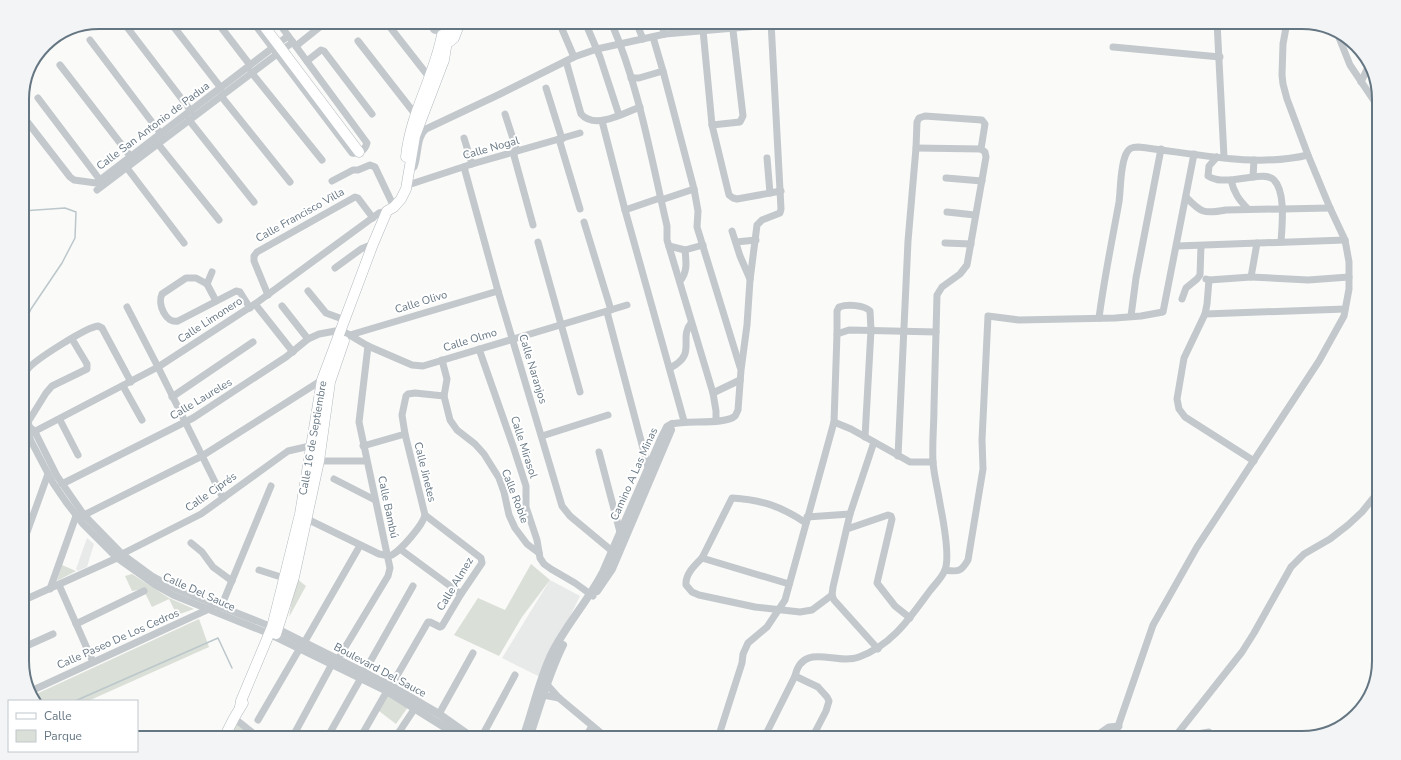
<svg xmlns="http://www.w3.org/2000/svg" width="1401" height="760" font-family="'Nunito Sans',sans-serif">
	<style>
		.built { fill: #e8e9e9 }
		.green { fill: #dadfd7 }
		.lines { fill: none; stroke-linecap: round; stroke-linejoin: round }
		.stream { stroke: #bbc7cb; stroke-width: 1.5 }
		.secondary-casing { stroke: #b3babf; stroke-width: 11 }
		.minor { stroke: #c3c8cc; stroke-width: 7 }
		.tertiary { stroke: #c3c8cc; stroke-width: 8 }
		.secondary { stroke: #fff; stroke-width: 10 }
		.labels { text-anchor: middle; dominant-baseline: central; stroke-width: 4; stroke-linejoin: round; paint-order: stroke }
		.street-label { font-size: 11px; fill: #657683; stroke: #fff }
		.rim { fill: none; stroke: #657683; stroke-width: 2 }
	</style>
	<rect width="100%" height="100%" fill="#fafaf8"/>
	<g class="built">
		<polygon points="87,538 94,544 87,567 78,571 76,569"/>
		<polygon points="550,580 580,596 540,677 502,658"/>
	</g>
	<g class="green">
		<polygon points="531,564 550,580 522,617 499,656 454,635 478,598 505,610"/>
		<polygon points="62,565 76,571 57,581"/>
		<polygon points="132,574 169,598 194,609 177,615 169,599 152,607 143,589 132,591 125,576"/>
		<polygon points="296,578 306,586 289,617"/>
		<polygon points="199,619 209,647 88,701 34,701 32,696"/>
		<polygon points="389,693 408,707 396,724 379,711"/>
		<polygon points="237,723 255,738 228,738"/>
	</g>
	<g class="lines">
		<g class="stream">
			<polyline points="22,211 65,208 76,212 75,238 62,263 31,309 22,329"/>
			<polyline points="75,701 218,638 232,668"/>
		</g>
		<defs>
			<g id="secondary">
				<polyline points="261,22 359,152"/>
				<polyline points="449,42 454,38 460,22"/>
				<path d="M406,157C410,114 434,77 442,35"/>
				<polyline points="276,634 294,577 319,461 330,382 344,341"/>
				<polyline points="240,707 241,701 272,627 300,514 322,380 373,244 387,211 394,207 401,199 406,189 415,136 444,60 450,22"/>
				<polyline points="224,738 234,718 243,703"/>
			</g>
		</defs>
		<use href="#secondary" class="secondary-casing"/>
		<g class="minor">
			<polyline points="123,22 191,111"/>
			<polyline points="170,22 221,88"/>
			<polyline points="217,22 250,65"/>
			<path d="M253,22L352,153C360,154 365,150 367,143L278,22"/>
			<polyline points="386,22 429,77"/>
			<polyline points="428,22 434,30 439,31 450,25"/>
			<polyline points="559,22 574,57"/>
			<polyline points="585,22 600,57 619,115"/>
			<path d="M611,22C639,86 651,158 667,226V240L713,393L716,411V421"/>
			<polyline points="636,22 643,39"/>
			<polyline points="660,22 665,34"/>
			<polyline points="693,22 693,31"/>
			<polyline points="1217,22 1224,157"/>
			<polyline points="703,30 712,125 729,195 733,198 737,199 781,191"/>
			<polyline points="1336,30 1350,65 1379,108"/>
			<polyline points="653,37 663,71 694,189 698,211 697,227 740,367"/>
			<polyline points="90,40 161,134"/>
			<polyline points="358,41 415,114"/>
			<polyline points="296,46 326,22"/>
			<polyline points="1113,47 1220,57"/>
			<polyline points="307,61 321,50 324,51 372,114"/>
			<path d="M566,61L581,114C595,130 624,113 640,107"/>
			<polyline points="60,65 131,157"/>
			<polyline points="251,72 322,160"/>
			<polyline points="631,78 639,78 663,71"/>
			<polyline points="1361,82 1369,65"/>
			<polyline points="546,88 562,139"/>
			<polyline points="221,96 290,182"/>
			<polyline points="38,98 100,180"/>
			<polyline points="505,114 517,151"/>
			<polyline points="22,115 70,177 74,180 96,183 288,36"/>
			<polyline points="189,120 254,202"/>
			<polyline points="602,121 625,210 684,421"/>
			<polyline points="712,125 740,122 743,116 732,22"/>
			<polyline points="464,138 472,164"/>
			<polyline points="559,139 580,209"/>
			<polyline points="158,144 219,220"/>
			<polyline points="916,148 981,149"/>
			<polyline points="513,152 533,225"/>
			<path d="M1217,157L1209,166L1208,176C1215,181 1223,180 1231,180C1234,193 1239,200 1248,209"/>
			<polyline points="767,158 770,193"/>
			<path d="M1254,160L1253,177C1260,176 1269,175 1274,180C1286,192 1282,226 1281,242"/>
			<path d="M414,167C419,155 416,137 426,129L498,95L574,57L597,49L665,34L771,25"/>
			<polyline points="464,167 498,291 562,506 570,516 612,551 617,553"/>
			<polyline points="127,168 184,243"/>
			<polyline points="946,178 982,181"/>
			<polyline points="1231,180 1253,177"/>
			<polyline points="332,181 353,170 358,170 370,165 375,167 394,207"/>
			<polyline points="408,185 472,164 580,133"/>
			<polyline points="97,190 293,42"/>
			<path d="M1186,197C1201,213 1204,214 1226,210L1330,208"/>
			<polyline points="661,200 694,189"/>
			<polyline points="625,210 660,198"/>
			<polyline points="947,212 975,215"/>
			<polyline points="584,222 611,310"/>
			<polyline points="732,231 740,256 750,279"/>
			<polyline points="538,242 580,392"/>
			<polyline points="736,242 756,240"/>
			<polyline points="945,243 971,244"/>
			<polyline points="1257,243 1251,277 1308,280 1349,277"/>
			<polyline points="669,246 685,250"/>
			<polyline points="1177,246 1345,240"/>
			<polyline points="335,268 361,249 373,244"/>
			<polyline points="212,272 207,284 216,301"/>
			<polyline points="1206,279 1209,280 1251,277"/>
			<polyline points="1209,280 1207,304 1205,314 1184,358 1177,399 1179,409 1185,417 1254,461"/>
			<path d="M680,281C688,272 686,261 685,250L703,245"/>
			<path d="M207,284L196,278H186L162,294C157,304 166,324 178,321L236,291L240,292L250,308"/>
			<polyline points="308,291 326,313 345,320"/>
			<polyline points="268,295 254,261 254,256 257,252 355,197 358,198 373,218"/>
			<polyline points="1182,299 1186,288 1197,279 1200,275 1201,246"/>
			<polyline points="255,304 293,352"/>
			<polyline points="282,306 308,339"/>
			<polyline points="127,307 158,367 223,498"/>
			<polyline points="607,312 649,471"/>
			<polyline points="1205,314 1345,309"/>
			<polyline points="1131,316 1136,278 1161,149"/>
			<path d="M1099,318C1104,279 1112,241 1119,202C1121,187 1120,167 1126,154C1129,148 1132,147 1138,147C1193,153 1254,168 1308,155"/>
			<path d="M837,334V311L839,307C848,304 864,305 870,311L871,330L865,437"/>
			<polyline points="350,335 498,291"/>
			<polyline points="479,349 513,446 526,486 526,507 537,540 540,558 544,564 551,569 575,583 593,596"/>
			<polyline points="442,360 447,379 444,396 450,420 457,430 475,444 484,454 499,478 504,492 509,515 515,528 527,544 539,553"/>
			<path d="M670,368C698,354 678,339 691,323"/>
			<path d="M22,378C24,375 25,372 27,370C34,360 87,327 98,326L102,328L131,382"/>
			<polyline points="123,386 142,420"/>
			<polyline points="713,393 740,380"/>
			<polyline points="172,397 253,342"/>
			<polyline points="22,407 30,428 29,435 31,441 53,483 66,502 83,524 117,558 155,585 173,595 270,634"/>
			<polyline points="60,420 78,455"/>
			<polyline points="28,422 46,393 52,386 87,369 87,364 72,339"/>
			<polyline points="834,422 851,429 910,462 933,462"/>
			<path d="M672,424C686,420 726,425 735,416C736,415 737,412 738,410L741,370L747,325L750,280L757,225L762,220L780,213L781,209L771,22"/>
			<polyline points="32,429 35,432 57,476 84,515 122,554 152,576 174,588 272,627"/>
			<polyline points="542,436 608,415"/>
			<polyline points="22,438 158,367 255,304 379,213 387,211"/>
			<polyline points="874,442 850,514 833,587 832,595 834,600 878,649"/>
			<polyline points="363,446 405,434"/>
			<polyline points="599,452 620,532"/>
			<polyline points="315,461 366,461"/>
			<polyline points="334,479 375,500"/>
			<polyline points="62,484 193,418 286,357 308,339 319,334 341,330 368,346 412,365 423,366 627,305"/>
			<polyline points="84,515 202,456 322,380"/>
			<polyline points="807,517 850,514"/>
			<path d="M307,519L379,554C383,555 387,556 392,555C401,550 423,525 425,515"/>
			<path d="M806,523C781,506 762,500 732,498L702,558C695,565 685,574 686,585L692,592L699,595L755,607L800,612L812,610L832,595"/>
			<polyline points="847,529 888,515 891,516 892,519 877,583 895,606 910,618"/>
			<polyline points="191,543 202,552 213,567 232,581"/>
			<polyline points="22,546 48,474"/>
			<polyline points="400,549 461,594"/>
			<polyline points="122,554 201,514 288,451 310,446"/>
			<polyline points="702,558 789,584"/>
			<polyline points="259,570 284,578"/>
			<path d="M945,570C958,572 961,572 968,560L983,469L982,440L988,316L1019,320L1115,318L1141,316L1163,312L1194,154"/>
			<polyline points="59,585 93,662"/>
			<polyline points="50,589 76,516"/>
			<polyline points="22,601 117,558"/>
			<polyline points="221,607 271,486"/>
			<polyline points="76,624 144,591"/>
			<polyline points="304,643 358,549"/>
			<polyline points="22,648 53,634"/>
			<polyline points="338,659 388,576 390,568 359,422 368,346"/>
			<polyline points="795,676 818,687 827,697 829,701 826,711 812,738"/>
			<polyline points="543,680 559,698 607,738"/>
			<polyline points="391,686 428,622 430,622 440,627 442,626 461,594 482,563 481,558 425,515 405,434 402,415 406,396 408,394 415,393 444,396"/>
			<polyline points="31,691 211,608"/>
			<polyline points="538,694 559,698"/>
			<polyline points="439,714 473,653"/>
			<polyline points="234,718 259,738"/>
			<polyline points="258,720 300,648"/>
			<polyline points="1176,736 1185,736 1209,732 1213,738"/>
			<polyline points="292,738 332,664"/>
			<polyline points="327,738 413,586"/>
			<polyline points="360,738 387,691"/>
			<polyline points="395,738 415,708"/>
			<polyline points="481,738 515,675"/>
			<polyline points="585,738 592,726"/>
			<polyline points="718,738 742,663 743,654 748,643 767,627 785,600 834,422 837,334 849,330 936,332"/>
			<path d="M764,738L795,676C803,641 836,666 859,657C892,645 909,619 929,592C934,585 942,578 945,570C950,557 943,519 940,504C938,490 934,476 933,462C932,444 934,425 934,407C935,370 936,332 937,295L942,287L960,274L967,265L986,157L985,152L981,149L985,124L982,120L925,116L919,118L917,122L916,148L908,241L898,456"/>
			<polyline points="1093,738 1109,727 1119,726"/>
			<polyline points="1114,738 1153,625 1197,547 1319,361 1344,316 1349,289 1349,262 1345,240 1330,208 1308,155 1287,99 1283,84 1282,75 1283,44 1287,22"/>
			<polyline points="1174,738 1242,652 1254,633 1291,567 1304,554 1330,539 1348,525 1362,512 1379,491"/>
		</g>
		<g class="tertiary">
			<polyline points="597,591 612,569 671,430"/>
			<polyline points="273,627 391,686 439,714 473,738"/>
			<polyline points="270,634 387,691 462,738"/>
			<path d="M523,738C533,710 539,680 552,653C566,625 588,601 603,572L661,439L667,427L672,424"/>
			<path d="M529,738C540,706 548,675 563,645"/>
		</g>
		<use href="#secondary" class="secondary"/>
	</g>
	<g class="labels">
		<g class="street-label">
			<text transform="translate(153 126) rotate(-37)">Calle San Antonio de Padua</text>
			<text transform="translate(491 148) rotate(-16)">Calle Nogal</text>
			<text transform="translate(300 215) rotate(-29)">Calle Francisco Villa</text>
			<text transform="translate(421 302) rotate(-17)">Calle Olivo</text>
			<text transform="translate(210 320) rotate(-33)">Calle Limonero</text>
			<text transform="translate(470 340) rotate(-17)">Calle Olmo</text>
			<text transform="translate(533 369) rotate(73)">Calle Naranjos</text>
			<text transform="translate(201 399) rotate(-31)">Calle Laureles</text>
			<text transform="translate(313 438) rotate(-80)">Calle 16 de Septiembre</text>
			<text transform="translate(524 447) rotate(72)">Calle Mirasol</text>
			<text transform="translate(425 472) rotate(76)">Calle Jinetes</text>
			<text transform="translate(634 474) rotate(-66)">Camino A Las Minas</text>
			<text transform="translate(211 492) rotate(-35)">Calle Ciprés</text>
			<text transform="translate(515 496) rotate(69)">Calle Roble</text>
			<text transform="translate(388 507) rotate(78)">Calle Bambú</text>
			<text transform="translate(455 584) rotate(-59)">Calle Almez</text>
			<text transform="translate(199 592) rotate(24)">Calle Del Sauce</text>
			<text transform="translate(118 639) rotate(-24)">Calle Paseo De Los Cedros</text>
			<text transform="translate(380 670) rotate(28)">Boulevard Del Sauce</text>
		</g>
	</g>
	<path d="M0 0H1401V760H0ZM99 29H1302A70 70 0 0 1 1372 99V661A70 70 0 0 1 1302 731H99A70 70 0 0 1 29 661V99A70 70 0 0 1 99 29Z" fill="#f3f4f5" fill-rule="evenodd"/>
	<path class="rim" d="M99 29H1302A70 70 0 0 1 1372 99V661A70 70 0 0 1 1302 731H99A70 70 0 0 1 29 661V99A70 70 0 0 1 99 29Z"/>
	<rect x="8" y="700" width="130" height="52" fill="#ffffff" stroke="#c1c8cd"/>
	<rect x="16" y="713" width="20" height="6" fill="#ffffff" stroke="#c1c8cd"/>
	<text x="44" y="720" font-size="12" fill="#657683">Calle</text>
	<rect x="16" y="730" width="20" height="12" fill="#dadfd7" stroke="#c1c8cd"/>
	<text x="44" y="740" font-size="12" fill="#657683">Parque</text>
</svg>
